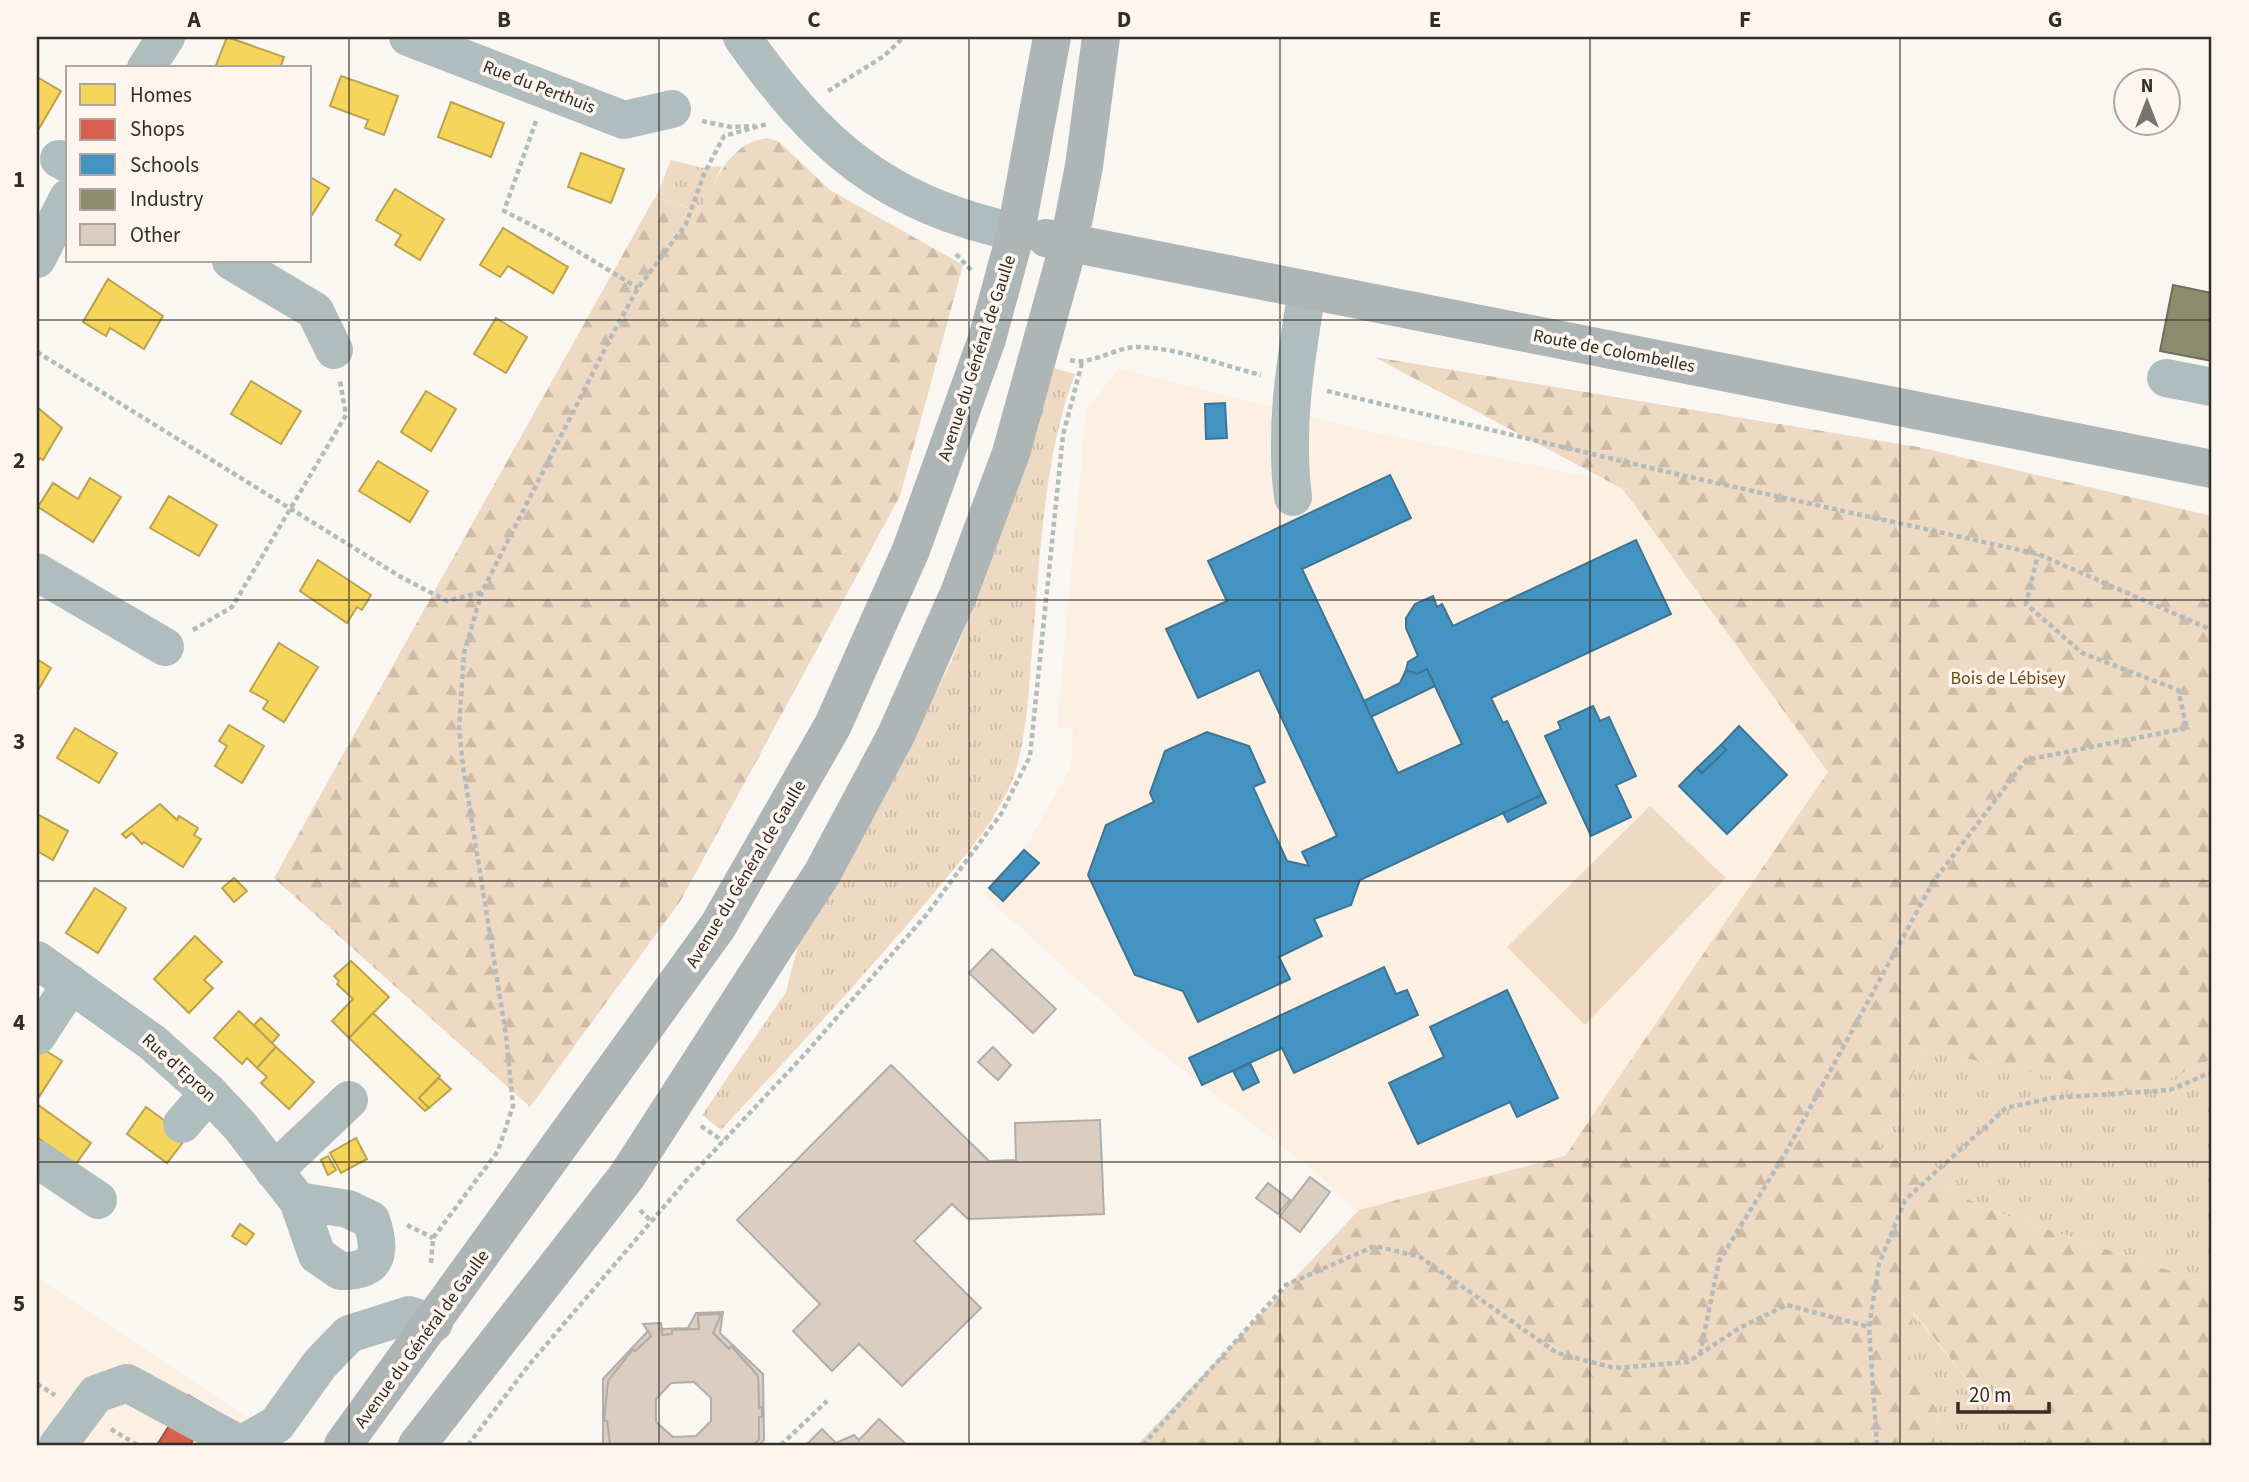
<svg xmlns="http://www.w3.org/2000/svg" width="2249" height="1482" font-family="'Source Sans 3',sans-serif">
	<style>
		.built { fill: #fcf0e3 }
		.grass { fill: url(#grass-tufts) }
		.forest { fill: url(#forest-firs) }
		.park { fill: #eed9c2 }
		.homes { fill: #f6d55c; stroke: #bba34c; stroke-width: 2 }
		.shops { fill: #d6604d; stroke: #a45142; stroke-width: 2 }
		.schools { fill: #4393c3; stroke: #3e7494; stroke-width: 2 }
		.industry { fill: #8c8c6e; stroke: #717059; stroke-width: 2 }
		.building { fill: #dbcec0; stroke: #b1ada9; stroke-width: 2; fill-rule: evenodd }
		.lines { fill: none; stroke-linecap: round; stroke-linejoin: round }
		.path { stroke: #b3bcbd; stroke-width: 4.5; stroke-dasharray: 5 3.5; stroke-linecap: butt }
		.minor { stroke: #afbdbf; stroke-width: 38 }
		.major { stroke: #aeb5b6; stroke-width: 38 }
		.grid { fill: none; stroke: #312d27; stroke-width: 2; stroke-opacity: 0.55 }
		.labels { text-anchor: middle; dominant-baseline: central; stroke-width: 7; stroke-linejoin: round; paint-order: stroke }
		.street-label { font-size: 18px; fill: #312d27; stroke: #fef6ee }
		.park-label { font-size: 18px; fill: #6d4916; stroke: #fef6ee }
		.neatline { fill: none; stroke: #312d27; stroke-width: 2.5 }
		.grid-label { font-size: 23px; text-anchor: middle; font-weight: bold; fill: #312d27 }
	</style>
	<defs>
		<pattern id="grass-tufts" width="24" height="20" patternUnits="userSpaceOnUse" patternTransform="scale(1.75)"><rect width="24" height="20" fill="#eed9c2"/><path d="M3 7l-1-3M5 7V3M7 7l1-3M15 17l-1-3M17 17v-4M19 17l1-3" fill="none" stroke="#cdbba7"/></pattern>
		<pattern id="forest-firs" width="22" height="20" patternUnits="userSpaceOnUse" patternTransform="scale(1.75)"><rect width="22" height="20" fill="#eed9c2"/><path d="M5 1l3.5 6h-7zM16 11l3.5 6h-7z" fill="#cdbba7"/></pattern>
	</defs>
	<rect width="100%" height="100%" fill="#faf6f2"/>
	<g class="built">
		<polygon points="1119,368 1368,431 1913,544 1998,571 1521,1372 1319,1175 1149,1044 983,894 1024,850 1071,767 1073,729 1057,727 1086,411"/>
		<polygon points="37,1277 259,1425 297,1445 37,1445"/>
	</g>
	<g class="grass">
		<polygon points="671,160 703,168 722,166 701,212 656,197"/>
		<path d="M1054,368L1075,374C1043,458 1040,561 1032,650C1029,689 1027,728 1017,766C1004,813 964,857 933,894C866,975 793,1052 721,1130L702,1115L786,992L798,945L845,871L953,658L1025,469Z"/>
		<polygon points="1925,1050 2137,1094 2212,1059 2212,1285 1982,1207 1878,1146"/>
		<polygon points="1912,1312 1993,1411 2045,1445 1934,1445 1938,1412 1910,1365"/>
	</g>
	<g class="forest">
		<path d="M768,138L779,142L830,190L963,265L900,496L681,900L530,1107L274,878L655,197L700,212C715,182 730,141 768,138Z"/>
		<polygon points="1374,357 1918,447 2212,516 2212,1059 2137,1094 1925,1050 1878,1146 1982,1207 2212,1285 2212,1445 2045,1445 1993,1411 1913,1312 1910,1365 1938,1412 1934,1445 1137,1445 1359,1210 1565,1156 1828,772 1623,489"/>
	</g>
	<polygon class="park" points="1650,806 1726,878 1585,1025 1507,947"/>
	<g class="homes">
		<polygon points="227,37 284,57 280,68 215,68"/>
		<polygon points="341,76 398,96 384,135 365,128 368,120 330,106"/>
		<polygon points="37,77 61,91 37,132"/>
		<polygon points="451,102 504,123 491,157 438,137"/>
		<polygon points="581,153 624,169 611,203 568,187"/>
		<polygon points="310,177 329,188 310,218"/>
		<polygon points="395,189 444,219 420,260 395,245 401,235 376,220"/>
		<polygon points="503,228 568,267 553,293 508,266 500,277 480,265"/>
		<polygon points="108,279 163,316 144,349 110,328 106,336 83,322"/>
		<polygon points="496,318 527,337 506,373 474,354"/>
		<polygon points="251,381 301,411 281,444 231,414"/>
		<polygon points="426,391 456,409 431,451 401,432"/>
		<polygon points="37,407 62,428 43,460 40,458 37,463"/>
		<polygon points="378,461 428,491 410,522 359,491"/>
		<polygon points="90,478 121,497 93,542 38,507 53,483 78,499"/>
		<polygon points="169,496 217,525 199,556 150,528"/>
		<polygon points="318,560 371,595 362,610 357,607 347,623 300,591"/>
		<polygon points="279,643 318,667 284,722 263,709 268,701 250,691"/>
		<polygon points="37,659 51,668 37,692"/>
		<polygon points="229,725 264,746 242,783 215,766 227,746 219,741"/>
		<polygon points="75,728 117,753 99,783 57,758"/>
		<polygon points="160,804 177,820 179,816 198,828 194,835 201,839 183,867 144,842 142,844 132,833 126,838 122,834"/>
		<polygon points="37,814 68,831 53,860 37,851"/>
		<polygon points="234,878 247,891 234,902 222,888"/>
		<polygon points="95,888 126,908 98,953 66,933"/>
		<polygon points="195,936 222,962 204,980 213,988 189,1013 154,979"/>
		<polygon points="351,961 389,997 349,1038 332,1021 353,999 337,984 339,981 334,976"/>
		<polygon points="239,1011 276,1047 257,1068 247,1058 242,1064 214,1038"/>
		<polygon points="373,1013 440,1076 419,1098 429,1108 425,1111 349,1038"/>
		<polygon points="261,1018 279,1035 272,1043 254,1025"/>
		<polygon points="40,1047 62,1061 37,1100 37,1051"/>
		<polygon points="276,1047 314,1082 289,1109 261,1083 267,1077 257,1068"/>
		<polygon points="439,1078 451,1089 429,1108 419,1098"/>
		<polygon points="37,1104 91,1143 75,1165 37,1137"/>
		<polygon points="146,1107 187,1137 167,1163 127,1134"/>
		<polygon points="356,1138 367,1159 341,1173 330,1153"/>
		<polygon points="328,1156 336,1170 328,1175 321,1160"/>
		<polygon points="240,1224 254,1234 246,1245 232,1236"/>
	</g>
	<polygon class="shops" points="188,1395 212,1409 190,1445 157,1445"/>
	<g class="schools">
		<polygon points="1225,403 1227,438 1206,439 1205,404"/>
		<polygon points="1390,475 1411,518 1302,569 1398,773 1462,744 1427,669 1417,674 1406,670 1408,662 1418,656 1406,628 1406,618 1415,604 1433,596 1437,607 1442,604 1453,626 1636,540 1671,614 1491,698 1503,723 1507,721 1542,795 1360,880 1351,905 1314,919 1322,936 1279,957 1290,979 1198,1022 1183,991 1135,975 1088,875 1106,825 1154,802 1150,793 1165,751 1207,732 1249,746 1265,782 1253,787 1287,861 1309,866 1302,852 1337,836 1259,670 1198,698 1166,629 1227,601 1208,561"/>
		<polygon points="1427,669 1435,686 1371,717 1364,701 1400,683 1406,670 1417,674"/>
		<polygon points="1593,706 1600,721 1609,717 1636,776 1616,785 1631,817 1591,836 1545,736 1561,729 1558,722"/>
		<polygon points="1739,726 1787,775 1727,834 1679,786 1697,768 1702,773 1726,750 1721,745"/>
		<polygon points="1721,745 1726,750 1702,773 1697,768"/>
		<polygon points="1542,795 1546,803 1508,822 1503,813"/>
		<polygon points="1024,850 1039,863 1003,901 989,888"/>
		<polygon points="1384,967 1396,994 1407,990 1418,1015 1294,1073 1282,1048 1202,1085 1189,1058"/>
		<polygon points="1507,990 1558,1098 1517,1117 1510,1102 1418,1144 1389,1083 1444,1057 1430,1027"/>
		<polygon points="1250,1063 1259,1082 1243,1090 1233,1071"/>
	</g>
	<polygon class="industry" points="2173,285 2212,293 2212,361 2160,351"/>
	<g class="building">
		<polygon points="992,949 1056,1009 1033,1033 969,973"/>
		<polygon points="993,1047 1011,1065 998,1080 978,1062"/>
		<polygon points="891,1065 989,1161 1016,1160 1015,1123 1100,1120 1104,1214 968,1219 952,1204 914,1241 981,1308 902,1386 859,1344 832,1371 793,1331 820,1304 737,1220"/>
		<polygon points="1310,1177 1330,1192 1300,1232 1280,1216"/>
		<polygon points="1268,1183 1290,1200 1278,1214 1256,1198"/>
		<polygon points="723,1312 720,1333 763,1374 764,1440 760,1445 753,1445 759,1439 759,1417 762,1417 762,1407 759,1408 758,1376 731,1346 729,1349 713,1333 721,1314 698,1315 699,1329 672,1330 672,1334 662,1335 662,1329 688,1328 696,1313"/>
		<path d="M721,1314L713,1333L729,1349L731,1346L758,1376L759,1408L762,1407V1417H759V1439L753,1445H610L607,1421H604L608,1381L633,1349L635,1351L651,1336L643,1324L661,1323L662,1335L672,1334V1330L699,1329L698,1315ZM694,1382L711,1398V1421L696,1436L673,1437L656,1422V1399L671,1383Z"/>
		<polygon points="648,1331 651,1336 635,1351 633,1349 608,1381 604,1421 607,1421 610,1445 603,1445 603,1379"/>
		<polygon points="879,1419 907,1445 806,1445 822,1429 836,1443 854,1435 859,1440"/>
	</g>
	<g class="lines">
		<g class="path">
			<polyline points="828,91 884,56 904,37"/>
			<polyline points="536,121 504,211 551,235 638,288"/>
			<polyline points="702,121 731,127 755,126"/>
			<polyline points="956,254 971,270"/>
			<polyline points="37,352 401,577 447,601 482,592"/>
			<path d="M1070,360C1092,366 1114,347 1138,347C1179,348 1221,365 1261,375"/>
			<polyline points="1327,391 1685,476 2038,554 2212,630"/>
			<polyline points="193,630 232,607 346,415 340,381"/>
			<polyline points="701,1126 723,1141"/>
			<polyline points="640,1210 652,1222"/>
			<polyline points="407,1225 433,1238"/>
			<polyline points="431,1263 433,1238 498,1151 513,1106 506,1035 463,766 459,728 464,653 482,592 611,337 638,288 686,224 704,174 724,136 767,124"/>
			<polyline points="1700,1354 1719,1261 1785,1154 1933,882 2026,760 2187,728 2178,690 2082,653 2026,604 2038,554"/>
			<polyline points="37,1384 55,1395"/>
			<polyline points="111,1429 137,1445"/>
			<polyline points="468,1445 528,1366 685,1182 805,1054 927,914 1001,814 1030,756 1063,435 1082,363"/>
			<polyline points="781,1445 827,1401"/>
			<polyline points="1143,1445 1286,1285 1375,1246 1420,1257 1557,1353 1614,1368 1688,1362 1741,1327 1787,1305 1869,1327"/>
			<polyline points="1877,1445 1869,1327 1879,1264 1905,1200 2006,1108 2052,1098 2170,1090 2212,1072"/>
		</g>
		<g class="minor">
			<polyline points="408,37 624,120 672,109"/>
			<path d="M742,37C817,144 885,205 1016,232"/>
			<polyline points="146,68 166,37"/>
			<polyline points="59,159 68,164"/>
			<polyline points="37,259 68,198"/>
			<polyline points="231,261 315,311 334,350"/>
			<polyline points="2166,378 2212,387"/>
			<path d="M1293,497C1284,426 1296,359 1307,290"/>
			<polyline points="37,572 165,647"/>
			<path d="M37,960L153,1043L209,1093L240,1126L298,1201L317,1255L340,1271C379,1272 382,1252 371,1220L348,1209L298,1201"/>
			<polyline points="37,1036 71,984"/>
			<polyline points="182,1124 209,1093"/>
			<polyline points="37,1159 98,1200"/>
			<polyline points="274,1171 349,1100"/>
			<polyline points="58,1445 96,1394 127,1383 241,1445 277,1424 320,1364 349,1334 409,1315 434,1323"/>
		</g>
		<g class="major">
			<polyline points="1046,238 2212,469"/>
			<polyline points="343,1445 718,926 833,725 911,550 987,339 1016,232 1052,37"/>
			<polyline points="417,1445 627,1176 823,872 896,735 959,593 1011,453 1069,243 1084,166 1101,37"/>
		</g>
	</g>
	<path class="grid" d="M349,37V1445M659,37V1445M969,37V1445M1280,37V1445M1590,37V1445M1900,37V1445M37,320H2212M37,600H2212M37,881H2212M37,1162H2212"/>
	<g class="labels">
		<g class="street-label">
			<text transform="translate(539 87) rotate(21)">Rue du Perthuis</text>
			<text transform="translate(1614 351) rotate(11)">Route de Colombelles</text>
			<text transform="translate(977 358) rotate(-72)">Avenue du Général de Gaulle</text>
			<text transform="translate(746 874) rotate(-59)">Avenue du Général de Gaulle</text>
			<text transform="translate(179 1068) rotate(42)">Rue d'Epron</text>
			<text transform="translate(422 1339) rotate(-54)">Avenue du Général de Gaulle</text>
		</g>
		<g class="park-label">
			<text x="2008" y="678">Bois de Lébisey</text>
		</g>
	</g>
	<rect width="2249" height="1482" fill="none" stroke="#fef6ee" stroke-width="77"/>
	<rect x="66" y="66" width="245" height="196" fill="#fef6ee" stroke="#aca69e" stroke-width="2"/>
	<rect x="80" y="84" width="35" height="21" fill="#f6d55c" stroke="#aca69e" stroke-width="2"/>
	<text x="130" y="102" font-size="21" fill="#312d27">Homes</text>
	<rect x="80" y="119" width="35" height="21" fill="#d6604d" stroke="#aca69e" stroke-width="2"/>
	<text x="130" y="136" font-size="21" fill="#312d27">Shops</text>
	<rect x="80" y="154" width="35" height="21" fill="#4393c3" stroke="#aca69e" stroke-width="2"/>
	<text x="130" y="172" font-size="21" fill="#312d27">Schools</text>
	<rect x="80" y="189" width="35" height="21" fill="#8c8c6e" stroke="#aca69e" stroke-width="2"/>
	<text x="130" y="206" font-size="21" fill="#312d27">Industry</text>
	<rect x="80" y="224" width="35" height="21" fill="#dbcec0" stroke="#aca69e" stroke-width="2"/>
	<text x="130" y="242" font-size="21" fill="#312d27">Other</text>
	<g transform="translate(2147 102)"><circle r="33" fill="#fef6ee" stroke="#aca69e" stroke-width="2"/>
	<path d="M0-5L12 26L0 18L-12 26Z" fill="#77736e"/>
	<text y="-10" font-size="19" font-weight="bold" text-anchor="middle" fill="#312d27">N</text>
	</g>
	<path d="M1958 1402v10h91v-10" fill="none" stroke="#312d27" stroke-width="3.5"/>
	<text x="1969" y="1402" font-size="21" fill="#312d27" stroke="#fef6ee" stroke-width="5" paint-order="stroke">20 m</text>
	<rect x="38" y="38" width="2172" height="1406" class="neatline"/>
	<g class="grid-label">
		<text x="194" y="27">A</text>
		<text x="504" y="27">B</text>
		<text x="814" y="27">C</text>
		<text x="1124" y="27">D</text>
		<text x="1435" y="27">E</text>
		<text x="1745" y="27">F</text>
		<text x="2055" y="27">G</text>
		<text x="19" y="187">1</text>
		<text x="19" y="468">2</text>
		<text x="19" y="749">3</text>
		<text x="19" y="1030">4</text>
		<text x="19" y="1311">5</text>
	</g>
</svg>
